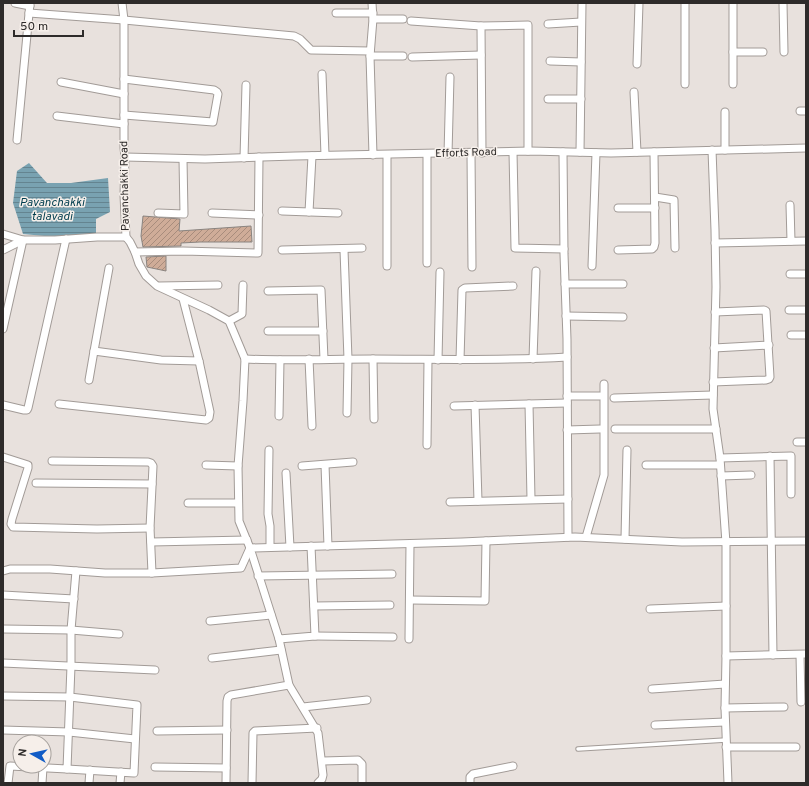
<svg xmlns="http://www.w3.org/2000/svg" width="809" height="786" font-family="Overpass,sans-serif">
	<style>
		.water { fill: url(#water-rules) }
		.building { fill: url(#building-hatch); stroke: #8a8480 }
		.lines { fill: none; stroke-linecap: round; stroke-linejoin: round }
		.lane-casing { stroke: #a29b97; stroke-width: 5.5 }
		.street-casing { stroke: #a29b97; stroke-width: 9 }
		.lane { stroke: #fff; stroke-width: 3.5 }
		.street { stroke: #fff; stroke-width: 7 }
		.labels { text-anchor: middle; dominant-baseline: central; stroke-width: 3; stroke-linejoin: round; paint-order: stroke }
		.street-label { font-size: 11px; fill: #2e2b2a; stroke: #f6efea }
		.water-label { font-size: 12px; font-style: italic; fill: #003d4e; stroke: #f6efea }
	</style>
	<defs>
		<pattern id="water-rules" width="6" height="5" patternUnits="userSpaceOnUse"><rect width="6" height="5" fill="#79a2b1"/><path d="M0 2.5h6" fill="none" stroke="#648490"/></pattern>
		<pattern id="building-hatch" width="6" height="6" patternUnits="userSpaceOnUse"><rect width="6" height="6" fill="#cfac98"/><path d="M-1 1l2-2M0 6l6-6M5 7l2-2" fill="none" stroke="#a88c7c"/></pattern>
	</defs>
	<rect width="100%" height="100%" fill="#e8e1dd"/>
	<polygon class="water" points="29,163 47,183 71,183 108,178 110,212 96,219 96,233 55,237 23,234 13,203 17,171"/>
	<g class="building">
		<polygon points="143,216 180,219 179,231 251,226 252,242 200,242 181,243 181,246 143,247 141,236"/>
		<polygon points="166,256 166,271 147,267 146,257"/>
	</g>
	<g class="lines">
		<defs>
			<polyline id="lane" points="578,749 726,740"/>
			<g id="street">
				<polyline points="15,3 30,6"/>
				<polyline points="122,3 124,20 124,148 125,157 124,195 126,237 130,242 135,252 139,264 146,276 157,286 209,310 229,321 245,359 243,401 238,466 239,521 250,548 279,639 315,636 311,546"/>
				<polyline points="372,3 373,19 370,56 373,155"/>
				<polyline points="685,3 685,84"/>
				<polyline points="783,3 784,52"/>
				<polyline points="29,13 124,20 294,36 300,39 311,50 370,51"/>
				<polyline points="336,13 373,13"/>
				<polyline points="373,19 403,19"/>
				<polyline points="411,21 481,26"/>
				<polyline points="548,24 581,22"/>
				<polyline points="733,52 763,52"/>
				<polyline points="370,56 403,56"/>
				<polyline points="412,57 481,55"/>
				<polyline points="550,61 581,62"/>
				<polyline points="637,64 639,3"/>
				<polyline points="322,74 325,155"/>
				<polyline points="61,82 124,94"/>
				<polyline points="733,84 733,3"/>
				<polyline points="634,92 637,152"/>
				<polyline points="548,99 581,99"/>
				<polyline points="800,111 806,111"/>
				<polyline points="124,115 213,122 218,94 217,92 214,90 124,79"/>
				<polyline points="57,116 124,124"/>
				<polyline points="17,140 30,3"/>
				<polyline points="712,150 715,230 716,287 713,409 720,458 726,543 726,656 725,708 728,783"/>
				<polyline points="725,150 725,112"/>
				<polyline points="513,152 515,248 564,249"/>
				<polyline points="563,152 564,254 567,339 568,537"/>
				<polyline points="580,152 582,3"/>
				<polyline points="471,153 472,267"/>
				<polyline points="482,153 481,26 528,25 528,151"/>
				<polyline points="448,154 450,77"/>
				<polyline points="125,157 205,159 295,156 530,151 611,153 806,148"/>
				<polyline points="244,158 246,85"/>
				<polyline points="655,197 674,200 675,248"/>
				<polyline points="790,205 791,241"/>
				<polyline points="618,208 655,208"/>
				<polyline points="282,211 338,213"/>
				<polyline points="309,212 312,156"/>
				<polyline points="158,213 184,214 183,159"/>
				<polyline points="212,213 259,215"/>
				<polyline points="3,234 23,240 3,329"/>
				<polyline points="715,243 806,241"/>
				<polyline points="3,250 23,240 55,240 97,237 126,237"/>
				<polyline points="282,250 362,248"/>
				<polyline points="344,250 348,359 347,413"/>
				<polyline points="618,250 652,249 654,247 655,243 654,152"/>
				<polyline points="135,252 183,251 258,253 259,157"/>
				<polyline points="427,263 427,154"/>
				<polyline points="387,266 387,155"/>
				<polyline points="592,266 596,153"/>
				<polyline points="109,268 94,351 161,360 199,361 183,299"/>
				<polyline points="790,274 806,274"/>
				<polyline points="565,284 623,284"/>
				<polyline points="159,286 218,285"/>
				<polyline points="268,291 321,290 324,359"/>
				<polyline points="789,310 806,310"/>
				<polyline points="566,316 623,317"/>
				<polyline points="229,321 242,314 243,285"/>
				<polyline points="268,331 323,331"/>
				<polyline points="791,335 806,335"/>
				<polyline points="714,348 769,345"/>
				<path d="M245,359C287,361 330,359 372,359C437,359 502,361 567,357"/>
				<polyline points="309,359 312,426"/>
				<polyline points="373,359 374,419"/>
				<polyline points="533,359 536,271"/>
				<polyline points="438,360 440,272"/>
				<polyline points="460,360 462,290 465,288 513,286"/>
				<polyline points="89,380 94,351"/>
				<polyline points="713,382 766,380 769,379 770,377 766,311 764,310 715,312"/>
				<polyline points="567,396 600,396"/>
				<polyline points="614,398 713,395"/>
				<polyline points="59,404 206,420 209,418 210,412 199,361"/>
				<polyline points="529,404 531,499"/>
				<polyline points="3,405 24,410 27,410 28,408 66,239"/>
				<polyline points="475,405 478,501"/>
				<polyline points="454,406 567,403"/>
				<polyline points="279,416 280,360"/>
				<polyline points="615,429 716,429"/>
				<polyline points="567,430 600,429"/>
				<polyline points="797,442 806,442"/>
				<polyline points="427,445 428,360"/>
				<polyline points="269,450 268,514 270,526 270,547"/>
				<polyline points="770,456 773,655"/>
				<polyline points="3,457 28,465 28,468 12,519 11,524 13,527 97,529 150,528"/>
				<polyline points="720,458 791,456 791,494"/>
				<polyline points="52,461 148,462 151,463 153,466 150,528 152,573"/>
				<polyline points="206,465 238,466"/>
				<polyline points="325,465 328,546"/>
				<polyline points="646,465 720,465"/>
				<polyline points="302,466 353,462"/>
				<polyline points="286,473 290,547"/>
				<polyline points="721,476 751,475"/>
				<polyline points="36,483 152,484"/>
				<polyline points="450,502 568,499"/>
				<polyline points="188,503 238,503"/>
				<polyline points="586,537 604,475 604,384"/>
				<polyline points="625,539 627,450"/>
				<polyline points="151,542 247,540"/>
				<polyline points="250,548 462,542 575,537 682,542 806,541"/>
				<polyline points="3,571 10,569 50,569 105,573 152,573 241,568 250,548"/>
				<polyline points="258,576 392,574"/>
				<polyline points="3,595 74,599"/>
				<polyline points="410,600 485,601 486,541"/>
				<polyline points="314,606 390,605"/>
				<polyline points="650,609 726,606"/>
				<polyline points="210,621 271,615"/>
				<polyline points="3,629 71,630 119,634"/>
				<polyline points="315,636 393,637"/>
				<polyline points="279,639 289,685 318,733 323,775 322,779 318,783"/>
				<polyline points="409,639 410,544"/>
				<polyline points="800,655 801,702"/>
				<polyline points="726,656 806,654"/>
				<polyline points="212,658 281,650"/>
				<polyline points="3,663 155,670"/>
				<polyline points="652,689 725,684"/>
				<polyline points="3,696 70,697 137,705 134,773 67,769"/>
				<polyline points="303,707 367,700"/>
				<polyline points="725,708 784,707"/>
				<polyline points="655,725 725,722"/>
				<polyline points="3,730 69,732 135,739"/>
				<polyline points="157,731 227,730"/>
				<polyline points="726,747 796,747"/>
				<polyline points="323,761 358,760 362,764 362,783"/>
				<polyline points="155,767 226,768"/>
				<polyline points="8,783 10,766 67,769 71,666 71,630 76,571"/>
				<polyline points="42,783 43,768"/>
				<polyline points="89,783 90,770"/>
				<polyline points="120,783 121,772"/>
				<polyline points="226,783 227,701 228,697 231,695 289,685"/>
				<polyline points="252,783 253,733 255,731 317,728"/>
				<polyline points="470,783 470,777 473,774 513,766"/>
			</g>
		</defs>
		<use href="#lane" class="lane-casing"/>
		<use href="#street" class="street-casing"/>
		<use href="#lane" class="lane"/>
		<use href="#street" class="street"/>
	</g>
	<g class="labels">
		<g class="street-label">
			<text transform="translate(466 153) rotate(-2)">Efforts Road</text>
			<text transform="translate(125 186) rotate(-91)">Pavanchakki Road</text>
		</g>
		<g class="water-label">
			<text x="52" y="203">Pavanchakki<tspan x="52" dy="14">talavadi</tspan></text>
		</g>
	</g>
	<rect width="809" height="786" fill="none" stroke="#2e2b2a" stroke-width="8"/>
	<g transform="translate(32 754) rotate(278)"><circle r="19" fill="#f6efea" stroke="#a6a19d"/>
	<path d="M0-3L7 15L0 10L-7 15Z" fill="#115cc6"/>
	<text y="-6" font-size="11" font-weight="bold" text-anchor="middle" fill="#2e2b2a">N</text>
	</g>
	<path d="M14 30v6h69v-6" fill="none" stroke="#2e2b2a" stroke-width="2"/>
	<text x="20" y="30" font-size="12" fill="#2e2b2a" stroke="#f6efea" stroke-width="3" paint-order="stroke">50 m</text>
</svg>
